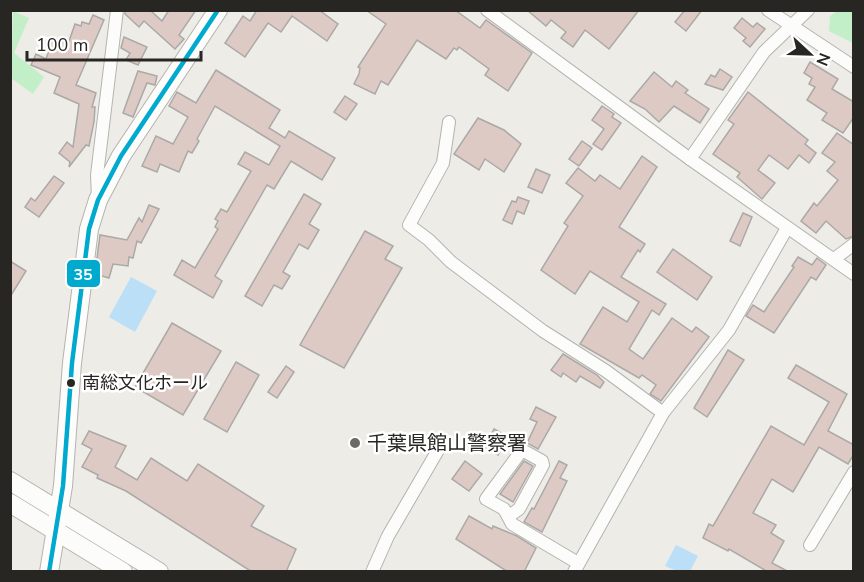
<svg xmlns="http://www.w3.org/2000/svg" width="864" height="582" font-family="'Nunito Sans','Noto Sans JP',sans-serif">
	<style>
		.green { fill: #c2eec8 }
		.water { fill: #bbdff6 }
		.building { fill: #decac5; stroke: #aba9a7; stroke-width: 1.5 }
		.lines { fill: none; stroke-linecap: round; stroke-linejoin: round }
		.minor-casing { stroke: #b4b3b0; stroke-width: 14 }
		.highway-casing { stroke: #b4b3b0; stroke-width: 20 }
		.minor { stroke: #fcfcfb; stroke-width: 12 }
		.highway { stroke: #fcfcfb; stroke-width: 18 }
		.bus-1-casing { stroke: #fff; stroke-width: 9 }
		.bus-1 { stroke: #00a9ce; stroke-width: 4.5 }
		.bus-dot { fill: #272623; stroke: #fff; stroke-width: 2 }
		.poi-dot { fill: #6c6b68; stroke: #fff; stroke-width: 2 }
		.labels { text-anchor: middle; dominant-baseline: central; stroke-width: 5; stroke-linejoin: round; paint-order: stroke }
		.bus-label { font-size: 18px; fill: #272623; stroke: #fff; text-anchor: start }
		.poi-label { font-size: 20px; fill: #272623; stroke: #fff; text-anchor: start }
		.line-badge { stroke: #fff; stroke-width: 2 }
		.badge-label { font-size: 16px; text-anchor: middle; font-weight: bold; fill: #fff }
	</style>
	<rect width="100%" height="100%" fill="#edece7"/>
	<g class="green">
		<polygon points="13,11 29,18 14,53 44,77 33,94 11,78"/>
		<polygon points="837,11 853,11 853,43 829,31 830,16"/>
	</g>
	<g class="water">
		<polygon points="131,277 157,291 135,332 109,317"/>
		<polygon points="676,545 698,556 690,571 677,571 665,566"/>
	</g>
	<g class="building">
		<polygon points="125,10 150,10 162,21 169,10 196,10 179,35 184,39 175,49 144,21 139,27 125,14"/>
		<polygon points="257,10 319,10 338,24 327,41 292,16 281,32 268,23 245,57 225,43 243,16 250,21"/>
		<polygon points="366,10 455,10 480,28 486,20 532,53 508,91 485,75 489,69 459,47 457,50 454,48 446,59 417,40 388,85 381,81 375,94 354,84 359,74 360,68 358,67 386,24"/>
		<polygon points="527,10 639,10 609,49 585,30 573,47 561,38 566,32 551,20 546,26"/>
		<polygon points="685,10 702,10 686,31 675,22"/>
		<polygon points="93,15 104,20 76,85 96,93 92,107 95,107 94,122 89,146 86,145 69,167 70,162 59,153 67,142 73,147 79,104 54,93 60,77 31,65 36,54 46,59 53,38 68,44 75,24 81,26 82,22 89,24"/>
		<polygon points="742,18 753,27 757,23 765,29 750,47 743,41 746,38 734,28"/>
		<polygon points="124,37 147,47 138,65 126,60 130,53 121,48"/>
		<polygon points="810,62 838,79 832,89 854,102 854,117 843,133 822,120 827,113 807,100 815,87 809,84 812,78 804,73"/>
		<polygon points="720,69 732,77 723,90 705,84 711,75 715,77"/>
		<polygon points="216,70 280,110 269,128 285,138 289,131 335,158 322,180 291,161 274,189 267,185 215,276 222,281 213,298 174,275 182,260 195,268 218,229 215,227 218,221 215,219 221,209 227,212 251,171 238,164 245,152 269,165 280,146 215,106 197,139 199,141 192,153 188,151 179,172 160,164 157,172 142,166 156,136 173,144 188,117 169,106 177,92 196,103"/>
		<polygon points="138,71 157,76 155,85 147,83 133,117 123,113"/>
		<polygon points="654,72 672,87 676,81 688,90 685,93 709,109 700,123 674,106 659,122 645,109 630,101"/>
		<polygon points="748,92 808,140 805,144 816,153 809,163 799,155 788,169 769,155 758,170 775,183 762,199 737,177 740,173 713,154 734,124 728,120"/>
		<polygon points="345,96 357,104 346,120 334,112"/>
		<polygon points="602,106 614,114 612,117 621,123 602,150 593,144 604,129 592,120"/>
		<polygon points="478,118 504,130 521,144 504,172 485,159 479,170 454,154"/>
		<polygon points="837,133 854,145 854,236 846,239 826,221 816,233 801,221 814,203 817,206 838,180 827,171 835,162 822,153"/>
		<polygon points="582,141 592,148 579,166 569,159"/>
		<polygon points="642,156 657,167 619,227 645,244 640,252 638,250 621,277 666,304 659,315 652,310 629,349 643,359 672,318 692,332 696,327 709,337 661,401 650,394 656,385 642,375 639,378 580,344 603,307 627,322 639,302 590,271 575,294 541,270 568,226 564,223 583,196 566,183 578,168 595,181 600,175 620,189"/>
		<polygon points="536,169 550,175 542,193 528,187"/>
		<polygon points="54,176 64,183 39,217 25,207 31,198 35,201"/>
		<polygon points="304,194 321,204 309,224 319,230 308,249 299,244 283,272 290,276 282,289 274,285 262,306 245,296"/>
		<polygon points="518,197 529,201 524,214 517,211 512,224 503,220 512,201 516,202"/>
		<polygon points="149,205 159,209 141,243 137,241 133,258 129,257 128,266 113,264 109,278 95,274 100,235 127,240 139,218 142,222"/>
		<polygon points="743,213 752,217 740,246 730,241"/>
		<polygon points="365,231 393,246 385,259 402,268 344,368 300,345"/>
		<polygon points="673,249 712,277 697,300 657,272"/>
		<polygon points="798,257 812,265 817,258 826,265 816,280 811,277 774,333 746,316 753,305 764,312 794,267 792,266"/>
		<polygon points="10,261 26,271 10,297"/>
		<polygon points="172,323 221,351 183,415 135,387"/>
		<polygon points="728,350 744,360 707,417 694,408"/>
		<polygon points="563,354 597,375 604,382 600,388 580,376 576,382 563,373 561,377 551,370"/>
		<polygon points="236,362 259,375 227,432 204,419"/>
		<polygon points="796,365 847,394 828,431 854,445 854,454 848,464 819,447 793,492 772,479 753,513 776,525 771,533 784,541 772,563 789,572 768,572 729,549 728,551 703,538 709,524 713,526 771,426 804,445 829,402 788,378"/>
		<polygon points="286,366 294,372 277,398 268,392"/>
		<polygon points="536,407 556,417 538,449 527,443 537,422 530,419"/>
		<polygon points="494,429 508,437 498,455 484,448"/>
		<polygon points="89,431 126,446 115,467 137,480 151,458 187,481 198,464 264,506 251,526 296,549 286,572 252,572 126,491 97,478 98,475 82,467 92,449 82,444"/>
		<polygon points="465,461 482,474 469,491 452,479"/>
		<polygon points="524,461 533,466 513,502 500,494"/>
		<polygon points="559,461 567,465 560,478 567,481 542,532 524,522 532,508 534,509"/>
		<polygon points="469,516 492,529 493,526 517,536 536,548 524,572 508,572 456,539"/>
	</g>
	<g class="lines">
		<defs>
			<g id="minor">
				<polyline points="487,10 690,159 854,274"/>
				<polyline points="768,10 854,67"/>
				<polyline points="449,122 443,163 409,225 429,240 451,262 543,331 606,371 663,413"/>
				<polyline points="690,159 764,52 808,10"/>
				<polyline points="98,197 97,175 117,10"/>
				<polyline points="834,259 854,244"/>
				<polyline points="509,516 519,509 543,465 542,461 522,450 486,499 504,509 512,524 578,563"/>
				<polyline points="810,545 854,472"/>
				<polyline points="372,572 388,536 441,445"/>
				<polyline points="574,572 663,413 729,330 787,228"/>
			</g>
			<g id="highway">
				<polyline points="10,481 159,572"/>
				<polyline points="10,503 123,572"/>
				<polyline points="49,572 63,486 72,363 89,229 98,200 121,156 218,10"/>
			</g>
		</defs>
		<use href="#minor" class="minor-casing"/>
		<use href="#highway" class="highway-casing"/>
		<use href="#minor" class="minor"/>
		<use href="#highway" class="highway"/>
		<defs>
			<polyline id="bus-1" points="49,572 63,486 72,363 89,229 98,200 121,156 218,10"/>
		</defs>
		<use href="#bus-1" class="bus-1-casing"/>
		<use href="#bus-1" class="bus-1"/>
	</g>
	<circle class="bus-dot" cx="71" cy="383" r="5"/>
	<circle class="poi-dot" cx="355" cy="443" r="6"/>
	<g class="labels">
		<g class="bus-label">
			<text x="82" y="383">南総文化ホール</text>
		</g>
		<g class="poi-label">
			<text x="367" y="443">千葉県館山警察署</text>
		</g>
	</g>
	<rect class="line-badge" x="66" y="259" width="35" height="29" rx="6" fill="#00a9ce"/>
	<g class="badge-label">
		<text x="83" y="280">35</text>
	</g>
	<rect width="864" height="582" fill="none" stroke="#272623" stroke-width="24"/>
	<g transform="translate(810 54) rotate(112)" stroke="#ffffff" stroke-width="4.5" paint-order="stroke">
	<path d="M0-4.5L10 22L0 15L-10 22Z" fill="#272623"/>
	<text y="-9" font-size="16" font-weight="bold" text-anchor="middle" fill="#272623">N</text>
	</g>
	<path d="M27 51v9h174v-9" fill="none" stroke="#272623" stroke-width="3"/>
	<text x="36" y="51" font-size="18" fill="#272623" stroke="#ffffff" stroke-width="4.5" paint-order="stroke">100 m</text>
</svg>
